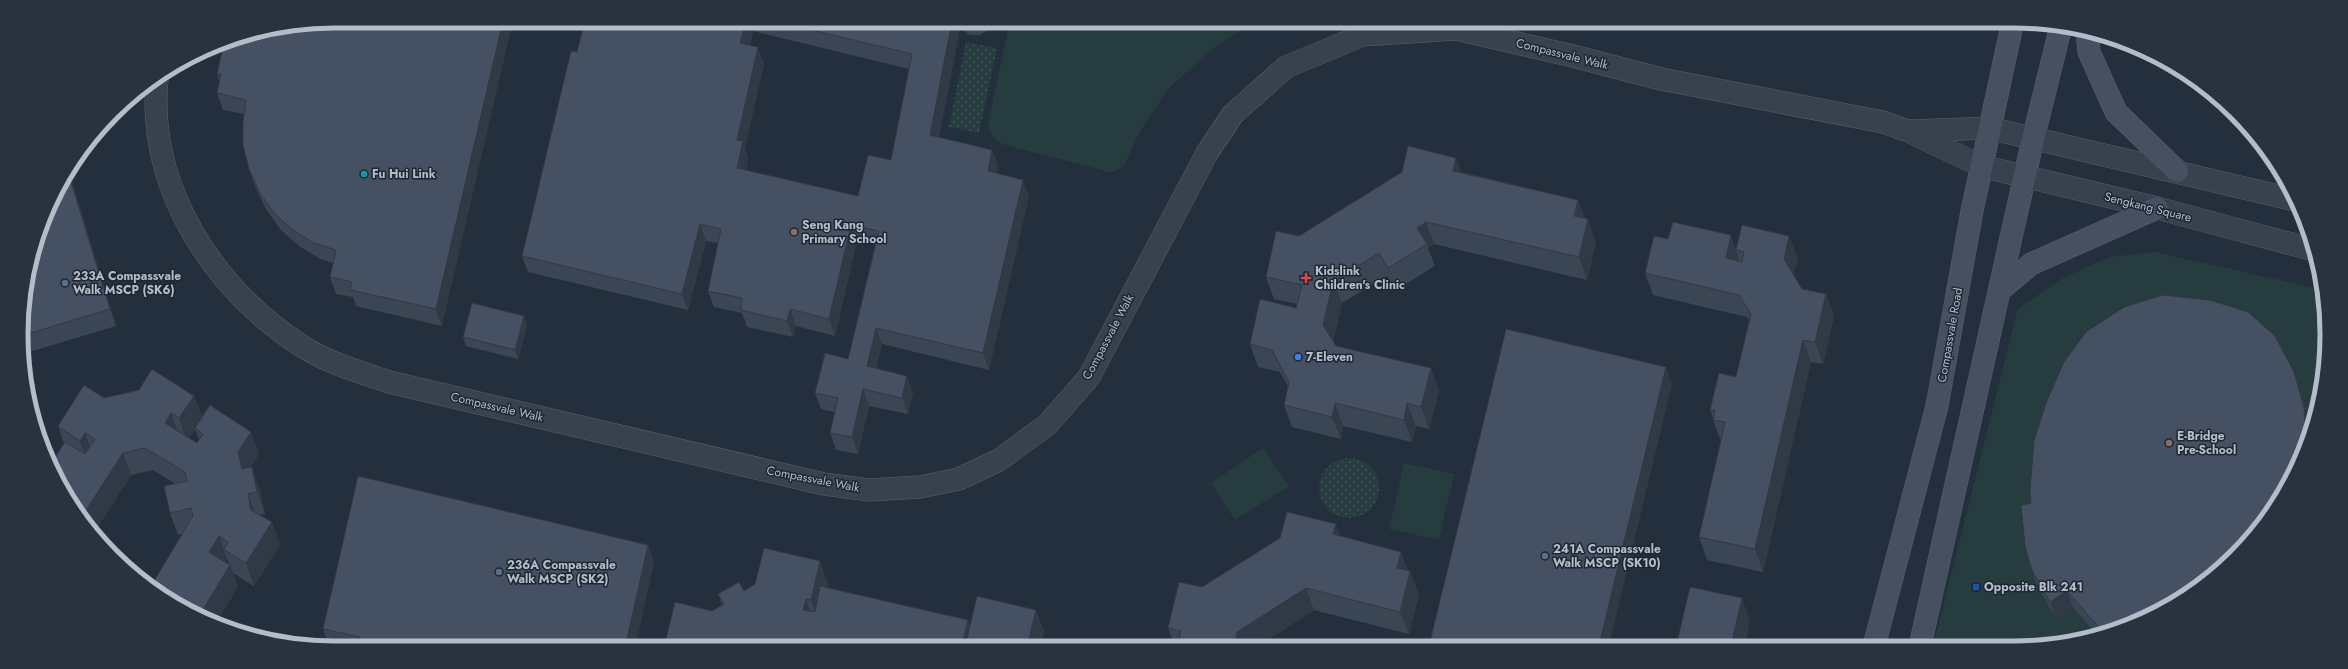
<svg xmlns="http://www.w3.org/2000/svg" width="2348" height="669" font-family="Jost,sans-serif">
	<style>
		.green { fill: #263c3f }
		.park { fill: url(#park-dots) }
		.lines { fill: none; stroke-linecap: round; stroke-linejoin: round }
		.street-casing { stroke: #565f6c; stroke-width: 23 }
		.secondary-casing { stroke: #565f6c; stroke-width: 23 }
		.street { stroke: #38414e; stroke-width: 22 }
		.secondary { stroke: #465061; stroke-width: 22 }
		.wall { fill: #3b4654; fill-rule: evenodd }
		.shaded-wall { fill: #303945 }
		.building { fill: #455162; stroke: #303945 }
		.culture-dot { fill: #0f9aa8; stroke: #1d2633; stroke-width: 1.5 }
		.education-dot { fill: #8d6e63; stroke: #1d2633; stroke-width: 1.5 }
		.health-dot { fill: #e0444e; stroke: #1d2633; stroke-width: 1.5 }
		.service-dot { fill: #5c6f8a; stroke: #1d2633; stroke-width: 1.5 }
		.shop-dot { fill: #3f7fe0; stroke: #1d2633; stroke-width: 1.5 }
		.transit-dot { fill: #1a4fb4; stroke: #1d2633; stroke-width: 1.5 }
		.labels { text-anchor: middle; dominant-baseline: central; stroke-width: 3; stroke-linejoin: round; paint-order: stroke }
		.street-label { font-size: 12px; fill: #b4bcc9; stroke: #1d2633 }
		.poi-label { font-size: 12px; font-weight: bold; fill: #b4bcc9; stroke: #1d2633; text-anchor: start }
		.rim { fill: none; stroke: #b4bcc9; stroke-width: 5 }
	</style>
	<defs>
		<pattern id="park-dots" width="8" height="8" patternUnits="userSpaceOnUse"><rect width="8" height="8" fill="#263c3f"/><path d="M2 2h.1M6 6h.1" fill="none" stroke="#435659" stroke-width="1.8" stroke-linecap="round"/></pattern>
	</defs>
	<rect width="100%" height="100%" fill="#242f3e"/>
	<g class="green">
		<polygon points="1010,21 1247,21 1239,31 1215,47 1169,88 1139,133 1124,166 1115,172 1109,172 1002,144 992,136 988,124"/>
		<polygon points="2155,252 2323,290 2327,334 2321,395 2285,491 2152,616 2054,645 1933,646 2018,309 2063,278 2109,257"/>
		<polygon points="1263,448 1289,486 1235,520 1211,483"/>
		<polygon points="1404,463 1454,474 1439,540 1389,529"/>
	</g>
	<g class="park">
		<polygon points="966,42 997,48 979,133 949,127"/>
		<circle cx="1349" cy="488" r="30"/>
	</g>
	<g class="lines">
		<defs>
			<g id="street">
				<path d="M157,80C147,189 215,292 305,348C331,364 360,372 389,382L824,484L869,490L920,487L959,479L999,460L1047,425L1089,377L1207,153L1233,114L1286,67L1363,35L1456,29L1573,56L1661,79L1883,122L1908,131L1981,166L2157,208L2314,250"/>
				<polyline points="1911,131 1989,128 2295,200"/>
			</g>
			<g id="secondary">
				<polyline points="2087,31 2089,52 2116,112 2177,171"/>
				<polyline points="2000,290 2031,264 2157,208"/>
				<polyline points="1874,646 1937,406 1972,211 2013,21"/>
				<polyline points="1920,646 2033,139 2061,26"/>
			</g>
		</defs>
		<use href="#street" class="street-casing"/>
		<use href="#secondary" class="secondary-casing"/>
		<use href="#street" class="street"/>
		<use href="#secondary" class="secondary"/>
	</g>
	<g class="wall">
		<polygon points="334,21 442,326 356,306 353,297 336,294 330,277 333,263 320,259 299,246 280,229 266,209 255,186 249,169 244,114 223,110 217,93 219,81 217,74"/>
		<path d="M585,21H995L989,30L979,35H970L960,28L939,137L992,150L998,166L996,173L1029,196L989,370L882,344L876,368L913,392L908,414L869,406L858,454L836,450L830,433L835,412L821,409L815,393L848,359L875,245L857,241L835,336L796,326L793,337L747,327L742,313L714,307L708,291L718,243L706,241L688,310L528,272L522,256L577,52ZM753,31L909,69L891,160L858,196L746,170L748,158L745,148L764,64L750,45Z"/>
		<polygon points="1869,21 1876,21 1871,24"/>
		<polygon points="1879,21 1893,21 1883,27"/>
		<polygon points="1896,21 1910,21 1901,27"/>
		<polygon points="1456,158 1461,172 1578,200 1585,219 1596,242 1587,280 1434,244 1428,248 1435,266 1396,290 1387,276 1342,303 1333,341 1336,346 1431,368 1439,391 1429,429 1416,426 1412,442 1343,426 1341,439 1292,427 1284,405 1288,386 1280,372 1258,367 1250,344 1296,308 1297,304 1274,299 1266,277"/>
		<polygon points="69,171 116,326 26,353 22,314"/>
		<polygon points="1668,239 1798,258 1793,275 1802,289 1826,294 1834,317 1823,364 1811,362 1763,572 1707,560 1699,537 1721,441 1713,420 1713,418 1710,410 1736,377 1749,320 1747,317 1653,295 1645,273"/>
		<polygon points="524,316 527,326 518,359 466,346 463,337"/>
		<polygon points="2300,389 2310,425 2285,491 2152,616 2095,633 2073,607 2056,619 2038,587 2032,570 2031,503"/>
		<path d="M194,396L202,417L251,432L259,454L251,467L260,490L265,514L260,515L272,522L280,545L254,586L233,573L238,587L215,624L161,595L151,586L183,534L178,535L170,513L176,484L153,470L131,475L94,533L58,426L104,398ZM195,429L199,440L197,443L189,438ZM227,559L229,564L225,561Z"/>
		<polygon points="1340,536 1410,571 1419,594 1409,634 1314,610 1257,647 1175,647 1168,628 1202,587"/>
		<polygon points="648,545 654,562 635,648 341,648 329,645 323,629"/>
		<polygon points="828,584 827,587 970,626 1036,610 1044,632 1040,647 664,647 712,611 722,605 718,594 744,591"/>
	</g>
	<g class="shaded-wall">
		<polygon points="503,21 513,21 442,326 436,309"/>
		<polygon points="746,21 750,21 753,31 746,59 740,43"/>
		<polygon points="952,21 957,21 960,28 936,151 930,135"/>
		<polygon points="986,21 995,21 989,30"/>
		<polygon points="758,47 764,64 745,148 748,158 743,185 737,168 737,140"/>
		<polygon points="992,150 998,166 994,187 988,171"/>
		<polygon points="1456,158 1464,180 1453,171"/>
		<polygon points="69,171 116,326 110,309 68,172"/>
		<polygon points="1023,180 1029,196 989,370 983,353"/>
		<polygon points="1578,200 1586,222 1574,216"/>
		<polygon points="1588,219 1596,242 1587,280 1579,257"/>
		<polygon points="1426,222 1434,244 1428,248 1427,244 1417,228"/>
		<polygon points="700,224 706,241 688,310 682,294"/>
		<polygon points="851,225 857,241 835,336 829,319"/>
		<polygon points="1731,235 1739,259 1734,280 1726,258"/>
		<polygon points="1789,236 1798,258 1792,281 1784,259"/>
		<polygon points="1333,281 1342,303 1331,348 1323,325"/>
		<polygon points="1826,294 1834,317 1823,364 1815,342"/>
		<polygon points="790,309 796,326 793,337 787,321"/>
		<polygon points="524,316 527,326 518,359 515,350"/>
		<polygon points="876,328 882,344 873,382 867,366"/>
		<polygon points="1803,340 1811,362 1763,572 1755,549"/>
		<polygon points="1666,367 1672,384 1609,646 1599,646"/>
		<polygon points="1431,368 1439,391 1429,429 1421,407"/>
		<polygon points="2294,372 2300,389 2310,425 2306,434"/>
		<polygon points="907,376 913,392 908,414 902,398"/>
		<polygon points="863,389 869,406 858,454 852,437"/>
		<polygon points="194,396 202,418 187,441 179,418"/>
		<polygon points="1335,403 1343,426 1341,439 1332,417"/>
		<polygon points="1407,403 1416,426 1412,442 1404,420"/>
		<polygon points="171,413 179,436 165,423"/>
		<polygon points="251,432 259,454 246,475 242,469 238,452"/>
		<polygon points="85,433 93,455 88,463 80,441"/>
		<polygon points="123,453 131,475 94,533 86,525 81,518"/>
		<polygon points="252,467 260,490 265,514 257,492"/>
		<polygon points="248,494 256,516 251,510"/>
		<polygon points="272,522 280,545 254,586 246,563"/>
		<polygon points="1336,524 1344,547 1333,534"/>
		<polygon points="219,536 227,559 217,574 209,552"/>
		<polygon points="648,545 654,562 635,648 625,648"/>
		<polygon points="1401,552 1409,574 1397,568"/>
		<polygon points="820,561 828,584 819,623 811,600"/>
		<polygon points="230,565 238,587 215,624 199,616"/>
		<polygon points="1410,571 1419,594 1409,634 1400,612"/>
		<polygon points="1306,588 1314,610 1257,647 1234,647 1237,632"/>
		<polygon points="2067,591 2073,607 2056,619 2050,602"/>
		<polygon points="1742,598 1750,621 1745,646 1731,646"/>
		<polygon points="806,599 814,622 803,610"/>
		<polygon points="1036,610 1044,632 1040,647 1027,647"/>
		<polygon points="968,620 976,642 972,640 967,639 970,647 962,645"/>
		<polygon points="783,642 785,647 774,647"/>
	</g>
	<g class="building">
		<polygon points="334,21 503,21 436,309 350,290 352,282 330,277 336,250 314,243 293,230 274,213 260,193 249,169 243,145 243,122 246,100 217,93 221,74 217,74 224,42 274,27"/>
		<polygon points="585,21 746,21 740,43 758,47 737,140 743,141 737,168 858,196 868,155 891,160 912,54 774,21 952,21 930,135 992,150 988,171 1023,180 983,353 876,328 867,366 907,376 902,398 863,389 852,437 830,433 838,398 815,393 825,353 848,359 879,231 851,225 829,319 790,309 787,321 741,310 742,298 708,291 721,229 700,224 682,294 522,256 571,51 577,52"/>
		<polygon points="1408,146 1456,158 1453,171 1578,200 1574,216 1588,219 1579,257 1426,222 1417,228 1427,244 1388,268 1379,253 1333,281 1323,325 1336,346 1431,368 1421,407 1407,403 1404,420 1335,403 1332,417 1284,405 1289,382 1272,350 1250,344 1260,299 1296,308 1302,285 1266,277 1276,231 1299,236 1402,172"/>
		<polygon points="68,172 110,309 24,335 22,314 32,253 53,196"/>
		<polygon points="1673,222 1731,235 1726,258 1742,262 1744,252 1736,250 1742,225 1789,236 1784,259 1802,289 1826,294 1815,342 1803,340 1755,549 1699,537 1725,422 1713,420 1715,410 1710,410 1719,373 1736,377 1751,314 1739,295 1645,273 1654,236 1668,239"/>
		<polygon points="2163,295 2210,300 2248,312 2275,336 2294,372 2304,408 2306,434 2285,491 2235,556 2152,616 2105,630 2097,625 2067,591 2050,602 2032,570 2025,546 2021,505 2031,503 2030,489 2034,441 2046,403 2064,362 2086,332 2124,307"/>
		<polygon points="472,303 524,316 515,350 463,337"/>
		<polygon points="1506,329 1666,367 1599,646 1429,646"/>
		<polygon points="152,369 194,396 179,418 171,413 165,423 197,443 203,434 195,428 210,405 251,432 238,452 242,469 252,467 257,492 248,494 251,510 272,522 246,563 224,550 228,542 219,536 209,552 230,565 199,616 159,594 151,586 193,516 191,508 170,513 164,486 187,481 185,472 145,448 123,453 81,518 53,473 50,465 65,442 85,454 95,439 85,433 80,441 58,426 84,385 104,398 139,390"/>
		<polygon points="358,476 648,545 625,648 405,648 388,644 387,646 371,643 359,640 360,637 323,629"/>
		<polygon points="1287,512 1336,524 1333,534 1401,552 1397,568 1410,571 1400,612 1306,588 1237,632 1234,647 1177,647 1181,631 1168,628 1179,582 1202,587 1280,538"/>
		<polygon points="764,548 820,561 811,600 806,599 803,610 815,612 820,586 968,620 962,645 971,646 972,640 967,639 977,596 1036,610 1027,647 807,647 783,642 774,647 664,647 675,602 712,611 724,604 718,594 739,582 744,591 755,584"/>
		<polygon points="1690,587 1742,598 1731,646 1676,646"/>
	</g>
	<circle class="culture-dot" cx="364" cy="174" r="4"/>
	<g class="education-dot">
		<circle cx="794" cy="232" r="4"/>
		<circle cx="2169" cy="443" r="4"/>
	</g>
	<path class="health-dot" d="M1304 272h4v4h4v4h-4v4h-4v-4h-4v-4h4z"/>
	<g class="service-dot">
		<circle cx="65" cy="283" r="4"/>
		<circle cx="1545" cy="556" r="4"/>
		<circle cx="499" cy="572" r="4"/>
	</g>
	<circle class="shop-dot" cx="1298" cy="357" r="4"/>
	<rect class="transit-dot" x="1972" y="583" width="8" height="8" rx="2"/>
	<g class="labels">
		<g class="street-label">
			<text transform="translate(1562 54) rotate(14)">Compassvale Walk</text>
			<text transform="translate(2148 207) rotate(14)">Sengkang Square</text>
			<text transform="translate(1950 335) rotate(-80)">Compassvale Road</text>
			<text transform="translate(1108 337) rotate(-62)">Compassvale Walk</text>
			<text transform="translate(497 407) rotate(13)">Compassvale Walk</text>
			<text transform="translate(813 479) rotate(11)">Compassvale Walk</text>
		</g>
		<g class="poi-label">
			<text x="372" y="174">Fu Hui Link</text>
			<text x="802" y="225">Seng Kang<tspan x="802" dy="14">Primary School</tspan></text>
			<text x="1315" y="271">Kidslink<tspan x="1315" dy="14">Children's Clinic</tspan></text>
			<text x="73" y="276">233A Compassvale<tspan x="73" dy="14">Walk MSCP (SK6)</tspan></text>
			<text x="1306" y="357">7-Eleven</text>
			<text x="2177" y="436">E-Bridge<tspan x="2177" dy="14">Pre-School</tspan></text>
			<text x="1553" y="549">241A Compassvale<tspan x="1553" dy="14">Walk MSCP (SK10)</tspan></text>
			<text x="507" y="565">236A Compassvale<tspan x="507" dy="14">Walk MSCP (SK2)</tspan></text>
			<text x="1984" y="587">Opposite Blk 241</text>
		</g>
	</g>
	<path d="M0 0H2348V669H0ZM334 28H2014A306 306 0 0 1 2320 334V335A306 306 0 0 1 2014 641H334A306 306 0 0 1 28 335V334A306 306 0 0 1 334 28Z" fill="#29323f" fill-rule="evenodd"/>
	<path class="rim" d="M334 28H2014A306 306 0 0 1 2320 334V335A306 306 0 0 1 2014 641H334A306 306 0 0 1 28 335V334A306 306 0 0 1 334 28Z"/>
</svg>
